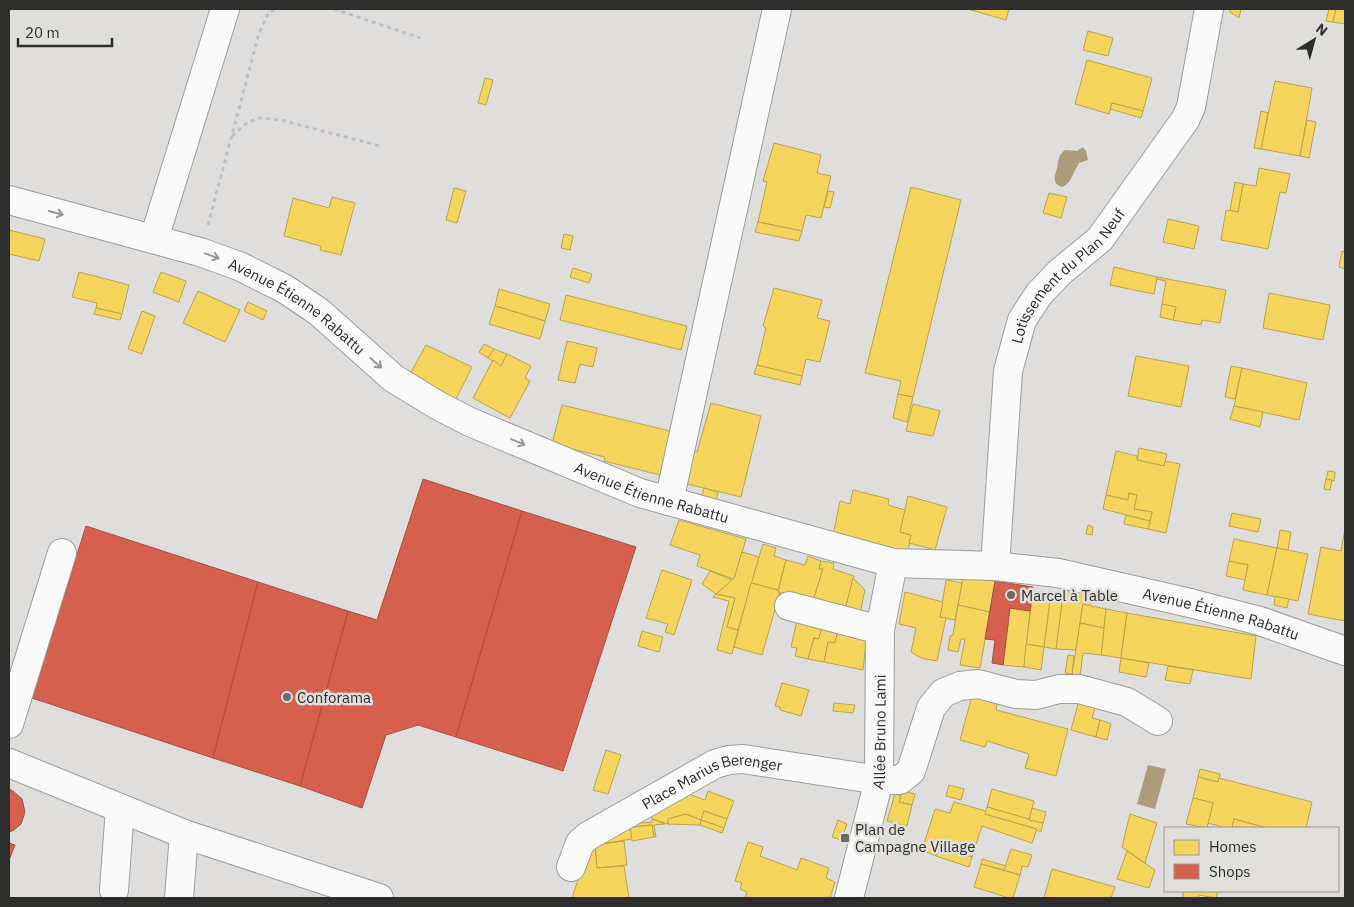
<svg xmlns="http://www.w3.org/2000/svg" width="1354" height="907" font-family="'IBM Plex Sans',sans-serif">
	<style>
		.water { fill: #ab9d79 }
		.homes { fill: #f6d55c; stroke: #baa34d }
		.shops { fill: #d6604d; stroke: #a35143 }
		.lines { fill: none; stroke-linecap: round; stroke-linejoin: round }
		.minor-casing { stroke: #9d9d9b; stroke-width: 30 }
		.path { stroke: #c0bfbf; stroke-width: 3; stroke-dasharray: 4 4; stroke-linecap: butt }
		.minor { stroke: #fafafa; stroke-width: 28 }
		.oneway { stroke: #949492 }
		.poi-dot { fill: #6c6b69; stroke: #e1dfdb; stroke-width: 2 }
		.labels { text-anchor: middle; dominant-baseline: central; stroke-width: 5; stroke-linejoin: round; paint-order: stroke }
		.street-label { font-size: 15px; fill: #2d2d2b; stroke: #e1dfdb }
		.poi-label { font-size: 15px; fill: #2d2d2b; stroke: #e1dfdb; text-anchor: start }
	</style>
	<rect width="100%" height="100%" fill="#e0dedc"/>
	<g class="water">
		<path d="M1083,147L1086,151L1088,160L1079,163L1069,182L1063,187C1051,184 1055,176 1057,168C1059,160 1058,155 1065,150L1077,151Z"/>
		<polygon points="1148,765 1166,769 1155,809 1137,804"/>
	</g>
	<g class="homes">
		<polygon points="971,9 1009,9 1006,20 971,10"/>
		<polygon points="1230,9 1241,9 1239,18 1230,12"/>
		<polygon points="1329,9 1336,9 1333,22 1326,21"/>
		<polygon points="1336,9 1345,9 1345,24 1333,22"/>
		<polygon points="1088,31 1113,38 1108,56 1083,50"/>
		<polygon points="1087,60 1152,78 1143,111 1112,103 1109,114 1075,104"/>
		<polygon points="485,78 493,80 486,105 478,103"/>
		<polygon points="1275,81 1312,88 1300,156 1261,149"/>
		<polygon points="1112,103 1143,111 1141,118 1110,109"/>
		<polygon points="1261,111 1268,113 1261,149 1254,148"/>
		<polygon points="1307,120 1316,122 1309,158 1300,156"/>
		<polygon points="774,143 821,155 817,173 831,176 821,218 806,215 802,231 758,222 767,182 763,181"/>
		<polygon points="1259,168 1290,174 1286,193 1280,192 1268,249 1221,240 1226,210 1238,212 1243,184 1256,186"/>
		<polygon points="1235,182 1243,184 1238,212 1230,210"/>
		<polygon points="911,187 961,200 913,397 898,394 901,381 865,373"/>
		<polygon points="454,188 466,191 457,223 446,220"/>
		<polygon points="828,191 834,192 830,208 824,207"/>
		<polygon points="1049,193 1067,197 1061,218 1043,213"/>
		<polygon points="332,197 355,203 341,255 320,250 321,246 284,236 293,198 329,208"/>
		<polygon points="1168,219 1199,226 1194,249 1163,242"/>
		<polygon points="758,222 802,231 799,241 755,232"/>
		<polygon points="9,230 45,239 39,261 9,254"/>
		<polygon points="564,234 573,236 570,250 561,248"/>
		<polygon points="1342,251 1345,252 1345,269 1339,267"/>
		<polygon points="1114,267 1157,277 1154,294 1110,285"/>
		<polygon points="573,268 592,274 589,283 570,277"/>
		<polygon points="79,272 129,285 122,314 96,308 97,303 72,297"/>
		<polygon points="161,272 186,281 179,302 153,292"/>
		<polygon points="1157,277 1226,290 1220,323 1202,320 1201,325 1173,320 1176,307 1162,304 1166,281 1157,279"/>
		<polygon points="774,288 822,300 817,318 830,321 820,362 806,359 802,376 757,365 766,328 763,326"/>
		<polygon points="499,289 550,304 545,321 495,306"/>
		<polygon points="198,291 240,310 225,342 183,323"/>
		<polygon points="1269,293 1330,305 1323,340 1263,328"/>
		<polygon points="566,295 687,326 681,350 560,320"/>
		<polygon points="248,302 267,311 263,320 244,311"/>
		<polygon points="1162,304 1176,307 1173,320 1160,317"/>
		<polygon points="495,306 545,321 540,339 489,324"/>
		<polygon points="96,308 122,314 120,320 94,314"/>
		<polygon points="142,311 155,316 142,354 128,349"/>
		<polygon points="567,341 597,348 593,367 580,364 575,383 558,380"/>
		<polygon points="484,344 494,349 488,358 479,352"/>
		<polygon points="426,345 472,367 456,399 410,374"/>
		<polygon points="494,349 507,354 501,366 488,358"/>
		<polygon points="507,354 531,366 525,378 530,381 510,418 473,398 493,360 501,366"/>
		<polygon points="1136,356 1189,366 1181,407 1128,396"/>
		<polygon points="757,365 802,376 800,385 754,374"/>
		<polygon points="1231,366 1242,368 1235,399 1225,397"/>
		<polygon points="1242,368 1307,383 1299,420 1234,406"/>
		<polygon points="898,394 913,397 907,422 893,418"/>
		<polygon points="711,403 761,416 741,497 683,483 690,450 697,452"/>
		<polygon points="913,404 940,411 933,436 906,431"/>
		<polygon points="562,405 670,431 660,475 604,461 605,457 552,444"/>
		<polygon points="1234,406 1263,412 1260,427 1230,419"/>
		<polygon points="1139,448 1167,454 1164,466 1137,460"/>
		<polygon points="1116,451 1137,456 1137,460 1164,466 1165,461 1180,464 1166,533 1148,529 1152,512 1134,509 1137,495 1129,493 1128,500 1106,495"/>
		<polygon points="1328,471 1335,472 1334,481 1326,479"/>
		<polygon points="1326,479 1332,480 1330,490 1324,489"/>
		<polygon points="704,488 718,492 714,509 699,505"/>
		<polygon points="853,490 889,499 888,505 905,510 900,532 911,535 908,553 833,536 840,501 850,504"/>
		<polygon points="1129,493 1137,495 1134,509 1152,512 1150,521 1103,509 1106,495 1128,500"/>
		<polygon points="908,496 947,507 935,550 909,543 911,535 900,532"/>
		<polygon points="1232,513 1261,519 1258,532 1229,526"/>
		<polygon points="1126,515 1150,521 1148,529 1124,524"/>
		<polygon points="679,520 746,539 734,579 697,566 700,555 670,545"/>
		<polygon points="1088,525 1093,527 1092,535 1086,534"/>
		<polygon points="1345,528 1345,621 1308,614 1321,547 1341,551"/>
		<polygon points="1280,530 1291,532 1288,550 1277,548"/>
		<polygon points="1234,539 1277,548 1267,595 1243,590 1248,565 1229,561"/>
		<polygon points="763,544 776,548 774,556 786,560 778,590 751,583"/>
		<polygon points="1277,548 1308,554 1298,601 1267,595"/>
		<polygon points="742,552 759,557 738,630 727,627 735,598 716,594 731,581 730,579 734,579"/>
		<polygon points="808,556 821,561 819,569 823,569 813,601 778,592 786,560 805,565"/>
		<polygon points="821,561 834,563 833,569 854,576 845,610 813,601 823,569 819,569"/>
		<polygon points="1229,561 1248,565 1245,580 1226,576"/>
		<polygon points="662,570 692,580 674,635 665,632 668,624 646,618"/>
		<polygon points="710,571 730,579 731,581 716,594 702,584"/>
		<polygon points="963,577 995,581 990,612 958,605"/>
		<polygon points="853,578 865,590 860,613 845,610"/>
		<polygon points="946,580 962,583 955,620 940,617"/>
		<polygon points="751,583 778,590 778,592 780,592 762,655 734,647"/>
		<polygon points="1063,590 1091,594 1090,606 1083,604 1076,650 1056,649"/>
		<polygon points="1033,591 1051,594 1044,647 1026,644"/>
		<polygon points="905,592 943,602 940,617 946,618 937,661 921,658 911,652 916,628 899,624"/>
		<polygon points="716,594 735,598 727,627 738,630 732,654 717,650 729,601 713,597"/>
		<polygon points="1051,594 1063,595 1056,649 1044,647"/>
		<polygon points="1275,596 1289,599 1287,608 1274,605"/>
		<polygon points="1083,604 1106,609 1104,628 1080,623"/>
		<polygon points="958,605 990,612 980,668 960,665 965,639 961,639 958,652 948,650 950,636 953,635"/>
		<polygon points="1010,608 1030,611 1024,667 1003,665"/>
		<polygon points="1106,609 1127,613 1121,658 1101,655"/>
		<polygon points="1127,613 1256,636 1251,679 1121,658"/>
		<polygon points="798,616 823,622 819,639 814,638 808,659 795,656 797,648 791,647"/>
		<polygon points="823,622 839,626 835,643 828,642 824,662 808,659 814,638 819,639"/>
		<polygon points="1080,623 1104,628 1101,655 1083,653 1080,676 1072,674"/>
		<polygon points="839,626 867,634 863,670 824,662 828,642 835,643"/>
		<polygon points="642,631 663,637 659,652 638,646"/>
		<polygon points="1026,644 1044,647 1041,670 1024,667"/>
		<polygon points="1068,655 1074,656 1072,674 1065,673"/>
		<polygon points="1121,658 1149,663 1146,677 1119,672"/>
		<polygon points="1168,666 1193,670 1190,684 1165,680"/>
		<polygon points="782,683 809,690 801,716 780,710 780,707 775,706"/>
		<polygon points="972,696 997,704 996,710 1068,729 1056,776 1025,768 1029,754 987,741 985,747 960,740"/>
		<polygon points="1079,700 1096,705 1092,718 1100,720 1096,737 1071,730"/>
		<polygon points="834,703 855,705 853,713 833,711"/>
		<polygon points="1100,720 1111,724 1107,740 1096,737"/>
		<polygon points="606,750 621,755 608,794 593,790"/>
		<polygon points="1200,769 1220,774 1218,782 1198,777"/>
		<polygon points="1198,777 1218,782 1219,778 1312,802 1306,828 1267,828 1234,819 1232,828 1226,828 1208,823 1213,803 1193,798"/>
		<polygon points="949,785 964,789 961,800 946,796"/>
		<polygon points="992,789 1034,801 1029,820 987,807"/>
		<polygon points="708,791 734,801 727,819 704,811 701,820 686,814 668,819 668,824 652,819 650,811 689,794 705,800"/>
		<polygon points="902,791 915,794 912,805 899,802"/>
		<polygon points="895,794 901,796 899,802 912,805 907,826 887,821"/>
		<polygon points="1193,798 1213,803 1207,828 1186,824"/>
		<polygon points="954,802 986,811 985,814 1037,829 1032,843 982,826 972,857 939,846 936,856 922,850 935,809 950,813"/>
		<polygon points="987,807 1043,823 1041,832 1036,830 1037,829 985,814"/>
		<polygon points="1032,808 1046,812 1043,823 1029,820"/>
		<polygon points="704,811 727,819 724,828 701,820"/>
		<polygon points="686,814 701,820 700,825 668,824 668,819"/>
		<polygon points="1130,814 1157,823 1145,863 1122,847"/>
		<polygon points="652,819 665,824 654,825 656,837 654,837 652,825 633,827 632,824 652,822"/>
		<polygon points="1234,819 1267,828 1232,828"/>
		<polygon points="701,820 724,828 722,833 700,825"/>
		<polygon points="838,820 847,824 841,840 832,837"/>
		<polygon points="630,824 632,839 595,845"/>
		<polygon points="630,824 632,824 633,827 652,825 654,837 632,841"/>
		<polygon points="624,841 627,865 597,868 595,845"/>
		<polygon points="748,842 763,847 760,856 797,870 801,858 829,868 826,878 835,882 830,898 745,898 747,892 740,889 742,883 735,881"/>
		<polygon points="595,845 597,868 624,866 629,898 572,898 582,868"/>
		<polygon points="939,846 972,857 969,867 936,856"/>
		<polygon points="1011,849 1032,855 1028,867 1022,866 1020,875 1004,870"/>
		<polygon points="1127,851 1155,870 1149,888 1117,879"/>
		<polygon points="982,859 1006,866 1004,870 981,864"/>
		<polygon points="981,864 1020,875 1013,898 1009,898 974,887"/>
		<polygon points="1052,869 1115,887 1111,898 1044,898"/>
		<polygon points="1184,891 1218,891 1216,898 1199,895 1198,898 1182,898"/>
	</g>
	<g class="shops">
		<polygon points="423,479 522,511 456,737 418,725 386,735 362,808 300,786 348,611 377,620"/>
		<polygon points="522,511 636,547 563,771 456,737"/>
		<polygon points="86,526 258,582 213,758 32,698"/>
		<polygon points="995,581 1033,587 1030,611 1010,608 1003,665 992,663 995,640 985,639"/>
		<polygon points="258,582 348,611 300,786 213,758"/>
		<polygon points="9,789 13,791 22,799 25,812 21,824 14,830 9,832"/>
		<polygon points="9,843 15,845 9,860"/>
	</g>
	<g class="lines">
		<defs>
			<g id="minor">
				<path id="s1" d="M9,200L200,252L239,266L285,289L319,312L393,378L437,405L470,422L640,493L893,563L995,566L1058,573L1190,603L1260,621L1345,651"/>
				<polyline points="154,239 225,9"/>
				<polyline points="669,501 777,9"/>
				<path id="s2" d="M995,566L1008,371L1022,320L1039,294L1059,273L1100,239L1185,120L1191,107L1209,9"/>
				<polyline points="789,606 880,630"/>
				<polyline points="9,724 62,553"/>
				<polyline points="9,763 184,834 379,898"/>
				<path id="s3" d="M571,867L580,843L588,836L715,764L729,760L743,759L879,780H900L911,771L931,708L943,693L960,686L978,684L1016,694L1036,695L1059,689H1079L1127,702L1158,721"/>
				<polyline points="114,890 120,808"/>
				<polyline points="179,898 184,834"/>
				<path id="s4" d="M849,898L879,780L880,630L893,563"/>
			</g>
		</defs>
		<use href="#minor" class="minor-casing"/>
		<g class="path">
			<polyline points="334,9 420,38"/>
			<polyline points="232,136 248,122 260,118 281,120 380,146"/>
			<polyline points="208,225 259,33 269,12 276,9"/>
		</g>
		<use href="#minor" class="minor"/>
	</g>
	<defs><path id="oneway-shaft" d="M-6 0H5M1.5-3L5.5 0L1.5 3" fill="none" stroke-width="1.6" stroke-linecap="round" stroke-linejoin="round" transform="scale(1.25)"/></defs>
	<g class="oneway">
		<use href="#oneway-shaft" transform="translate(56 213) rotate(15)"/>
		<use href="#oneway-shaft" transform="translate(212 256) rotate(20)"/>
		<use href="#oneway-shaft" transform="translate(376 363) rotate(42)"/>
		<use href="#oneway-shaft" transform="translate(518 442) rotate(23)"/>
	</g>
	<g class="poi-dot">
		<circle cx="1011" cy="595" r="5"/>
		<circle cx="287" cy="697" r="5"/>
		<rect x="840" y="833" width="10" height="10" rx="2.5"/>
	</g>
	<g class="labels">
		<g class="street-label">
			<text stroke="none"><textPath href="#s2" startOffset="311">Lotissement du Plan Neuf</textPath></text>
			<text stroke="none"><textPath href="#s1" startOffset="310">Avenue Étienne Rabattu</textPath></text>
			<text stroke="none"><textPath href="#s1" startOffset="715">Avenue Étienne Rabattu</textPath></text>
			<text stroke="none"><textPath href="#s1" startOffset="1300">Avenue Étienne Rabattu</textPath></text>
			<text stroke="none"><textPath href="#s4" startOffset="170">Allée Bruno Lami</textPath></text>
			<text stroke="none"><textPath href="#s3" startOffset="175">Place Marius Berenger</textPath></text>
		</g>
		<g class="poi-label">
			<text x="1021" y="595">Marcel à Table</text>
			<text x="297" y="697">Conforama</text>
			<text x="855" y="829">Plan de<tspan x="855" dy="17">Campagne Village</tspan></text>
		</g>
	</g>
	<rect width="1354" height="907" fill="none" stroke="#2d2d2b" stroke-width="20"/>
	<rect x="1164" y="827" width="175" height="65" fill="#e1dfdb" stroke="#999895"/>
	<rect x="1174" y="840" width="25" height="15" fill="#f6d55c" stroke="#999895"/>
	<text x="1209" y="852" font-size="15" fill="#2d2d2b">Homes</text>
	<rect x="1174" y="864" width="25" height="15" fill="#d6604d" stroke="#999895"/>
	<text x="1209" y="877" font-size="15" fill="#2d2d2b">Shops</text>
	<g transform="translate(1314 40) rotate(37)" stroke="#e1dfdb" stroke-width="4" paint-order="stroke">
	<path d="M0-4L9 19L0 12L-9 19Z" fill="#2d2d2b"/>
	<text y="-8" font-size="14" font-weight="bold" text-anchor="middle" fill="#2d2d2b">N</text>
	</g>
	<path d="M18 38v8h94v-8" fill="none" stroke="#2d2d2b" stroke-width="2.5"/>
	<text x="25" y="38" font-size="15" fill="#2d2d2b" stroke="#e1dfdb" stroke-width="4" paint-order="stroke">20 m</text>
</svg>
